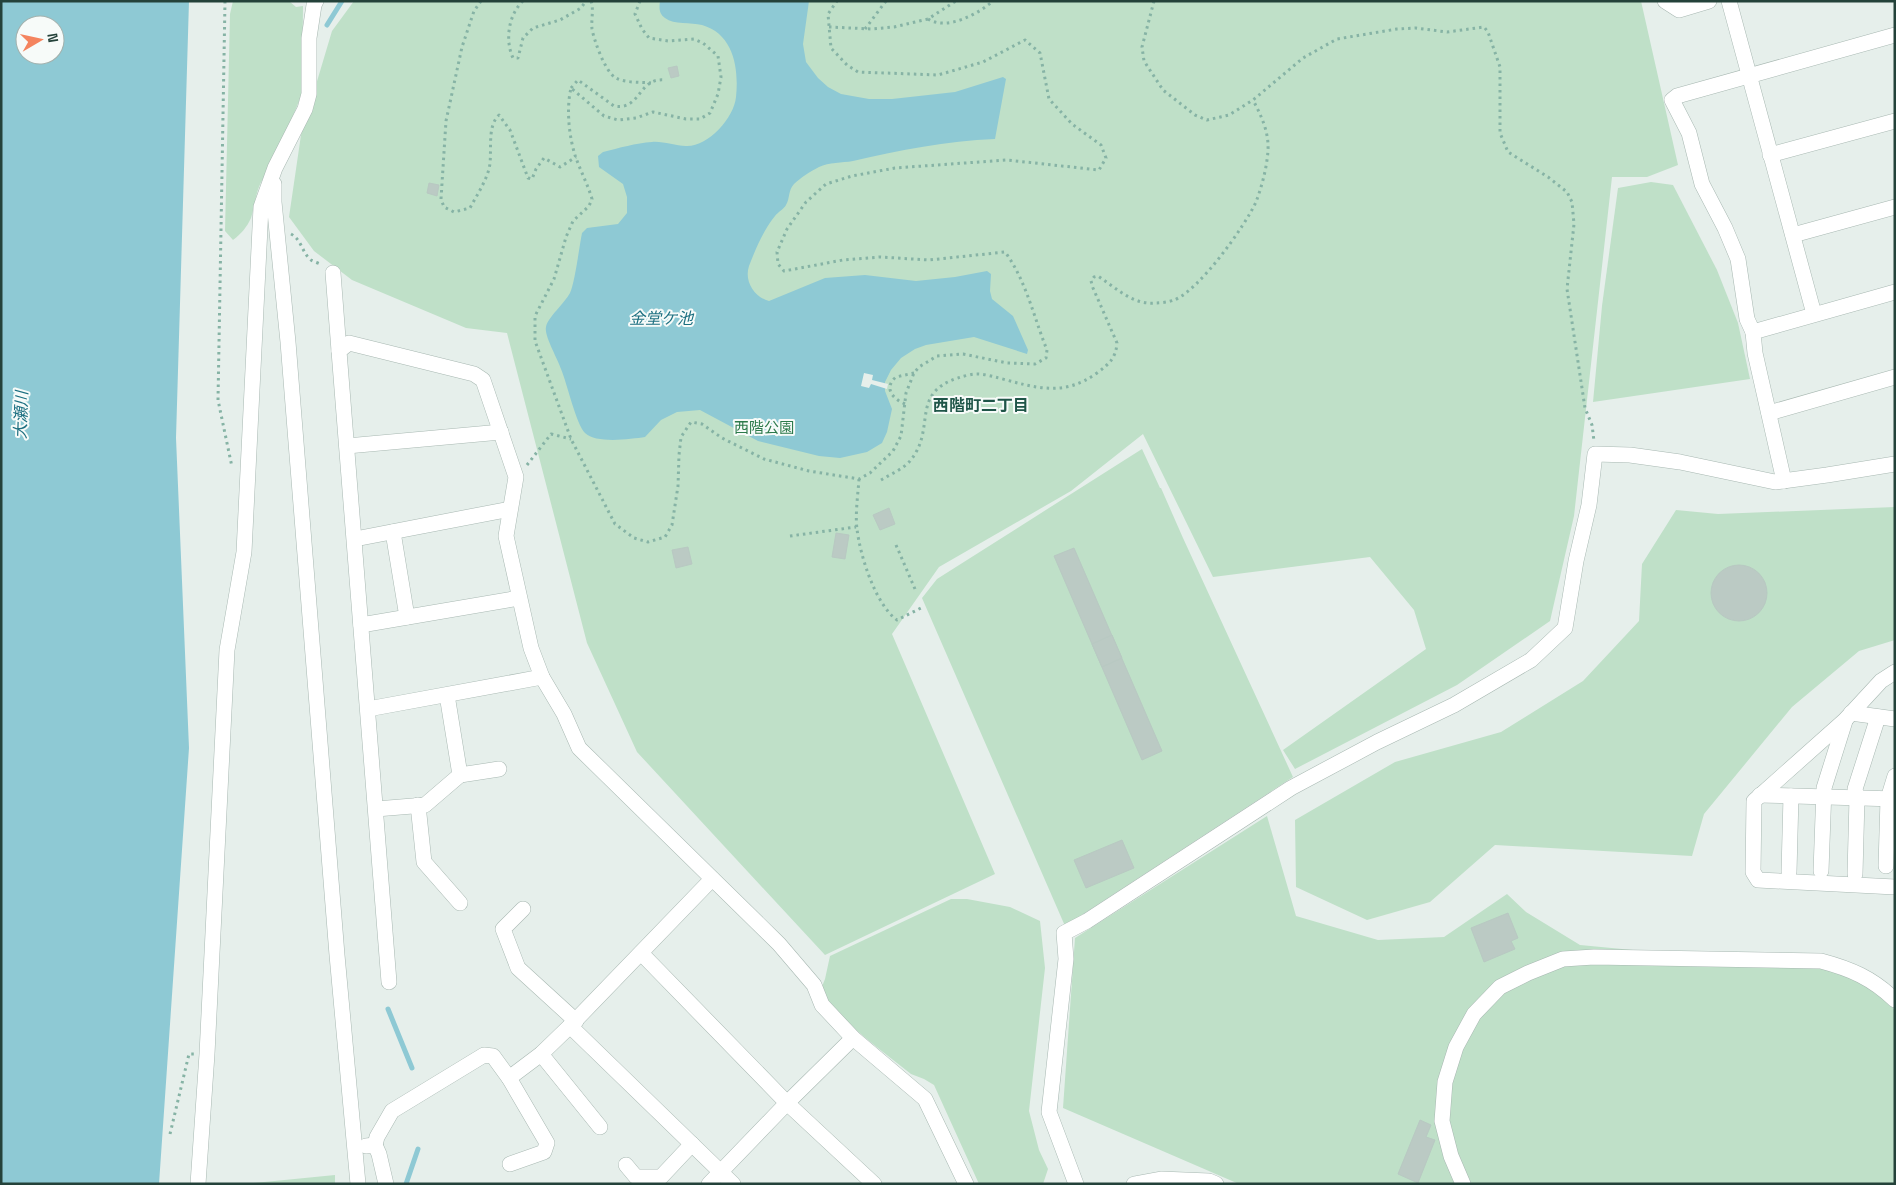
<svg xmlns="http://www.w3.org/2000/svg" width="1896" height="1185" font-family="'Space Grotesk','Noto Sans JP',sans-serif">
	<style>
		.green { fill: #bfe0c8 }
		.water { fill: #8ec9d4; fill-rule: evenodd }
		.pier { fill: #e6efeb }
		.lines { fill: none; stroke-linecap: round; stroke-linejoin: round }
		.stream { stroke: #8ec9d4; stroke-width: 5 }
		.building { fill: #bbcac4; stroke: #b8c9c2 }
		.minor-casing { stroke: #a8b8b2; stroke-width: 16 }
		.path { stroke: #86b3a5; stroke-width: 3; stroke-dasharray: 2.5 4; stroke-linecap: butt }
		.minor { stroke: #fff; stroke-width: 15 }
		.labels { text-anchor: middle; dominant-baseline: central; stroke-width: 4; stroke-linejoin: round; paint-order: stroke }
		.park-label { font-size: 15px; fill: #2d7a4b; stroke: #f7fbf9 }
		.water-label { font-size: 16px; font-style: italic; fill: #1c6f80; stroke: #f7fbf9 }
		.neighbourhood-label { font-size: 16px; font-weight: bold; fill: #1f5548; stroke: #f7fbf9 }
	</style>
	<rect width="100%" height="100%" fill="#e6efeb"/>
	<g class="green">
		<path d="M233,1H289L296,7L303,6L302,94L270,171C256,182 256,202 251,218C247,227 241,234 233,240L225,231L230,14Z"/>
		<polygon points="354,1 1641,1 1678,165 1647,177 1612,177 1574,516 1550,621 1457,685 1295,769 1283,750 1426,649 1414,610 1370,557 1213,577 1143,434 1071,491 939,567 892,634 995,874 825,955 637,752 587,643 507,333 466,328 352,280 314,251 289,217 301,135 332,31"/>
		<polygon points="1651,182 1673,185 1717,270 1738,323 1750,379 1593,402 1602,306 1618,188"/>
		<polygon points="1142,449 1160,488 1161,488 1183,538 1293,777 1065,926 922,598 937,579"/>
		<polygon points="1895,507 1895,640 1859,651 1792,707 1704,814 1692,856 1495,845 1430,902 1367,920 1296,887 1295,820 1395,762 1501,732 1583,681 1639,621 1642,564 1676,510 1718,514"/>
		<polygon points="1267,816 1296,916 1378,940 1444,937 1507,894 1526,912 1580,945 1822,968 1848,974 1880,994 1895,1010 1895,1184 1239,1184 1063,1108 1075,938"/>
		<path d="M951,899H967L1010,907L1040,921L1045,968L1029,1111L1039,1150L1048,1169L1043,1184H979L934,1085L924,1079L911,1074C884,1052 836,1019 821,989L825,979L830,956Z"/>
		<polygon points="335,1175 335,1184 244,1184"/>
	</g>
	<g class="water">
		<path d="M1,1H189L176,438L189,748L159,1184H1ZM25,25H55V55H25Z"/>
		<path d="M660,1H809L803,44L806,62L818,78L828,87L841,94L869,99H892L955,92L1003,77L1006,79L995,139C946,141 900,150 853,161C842,163 829,162 819,167C811,171 800,178 794,184C788,190 790,199 786,205C784,209 778,212 775,216C763,231 756,248 749,266C744,281 754,297 769,301L825,278L865,275L916,281L955,277L987,271L991,274L990,291L992,299L1013,316L1028,350L1027,354L974,337L926,345L915,349L901,358L891,370L885,382V391L892,409L887,432L882,443L867,452L840,458L819,456L758,441L700,410L677,412L661,420L645,437C631,439 596,444 585,433C576,424 567,383 561,369C558,359 544,336 546,327C548,317 564,304 570,293C575,282 579,248 582,233L587,228L618,224L627,213V197L623,184L599,167L598,156L603,152C619,148 636,143 652,142C663,141 675,146 686,146C708,147 734,118 736,97C739,69 734,34 702,25C691,22 674,25 665,18C659,14 659,8 660,1Z"/>
	</g>
	<polygon class="pier" points="864,373 873,375 872,380 888,384 887,389 871,384 869,388 861,386"/>
	<g class="lines">
		<g class="stream">
			<polyline points="327,25 342,1"/>
			<polyline points="388,1009 412,1068"/>
			<polyline points="406,1184 418,1149"/>
		</g>
	</g>
	<g class="building">
		<polygon points="677,66 679,76 671,78 668,68"/>
		<polygon points="429,183 439,185 437,196 427,193"/>
		<polygon points="889,508 895,524 880,530 873,515"/>
		<polygon points="836,533 849,535 845,559 832,557"/>
		<polygon points="688,547 692,564 676,568 672,550"/>
		<polygon points="1074,548 1162,751 1142,760 1054,556"/>
		<circle cx="1739" cy="593" r="28"/>
		<polygon points="1112,635 1122,658 1102,667 1092,644"/>
		<polygon points="1122,840 1134,868 1086,888 1074,860"/>
		<polygon points="1508,913 1518,938 1511,941 1515,949 1484,962 1471,928"/>
		<polygon points="1420,1120 1431,1125 1426,1137 1435,1140 1418,1183 1398,1174"/>
	</g>
	<g class="lines">
		<defs>
			<g id="minor">
				<polyline points="1665,1 1679,10 1709,1"/>
				<polyline points="1729,1 1814,314"/>
				<polyline points="1770,155 1895,121"/>
				<polyline points="274,184 274,202 288,342 337,955 358,1184"/>
				<polyline points="1793,235 1895,207"/>
				<polyline points="333,273 339,351"/>
				<polyline points="1753,332 1747,319 1738,259 1725,228 1702,184 1689,133 1672,100 1677,96 1895,35"/>
				<polyline points="1769,413 1895,377"/>
				<polyline points="347,446 501,432"/>
				<polyline points="1784,481 1755,353 1753,332 1895,292"/>
				<polyline points="393,532 407,617"/>
				<polyline points="355,539 510,509"/>
				<polyline points="361,625 519,598"/>
				<polyline points="1895,672 1881,681 1845,720 1754,801 1753,872 1758,880 1895,887"/>
				<polyline points="368,709 542,677"/>
				<polyline points="1851,713 1895,719"/>
				<polyline points="460,775 499,769"/>
				<polyline points="1760,795 1895,799"/>
				<polyline points="418,805 424,862 460,903"/>
				<polyline points="376,809 425,805 460,775 447,695"/>
				<polyline points="1886,866 1888,799 1895,776"/>
				<polyline points="1821,871 1824,788 1845,721"/>
				<polyline points="1789,872 1791,796"/>
				<polyline points="1855,874 1857,798 1855,789 1878,717"/>
				<polyline points="712,879 570,1026 733,1184"/>
				<polyline points="523,909 503,929 518,968 576,1021"/>
				<polyline points="641,953 787,1103 874,1184"/>
				<polyline points="389,982 339,351 349,343 474,374 483,380 516,477 506,536 531,648 542,677 564,714 579,748 779,944 814,985 822,1005 853,1038 925,1099 966,1184"/>
				<polyline points="541,1054 600,1127"/>
				<polyline points="509,1078 541,1054 570,1026"/>
				<polyline points="375,1145 377,1137 392,1111 484,1055 493,1056 509,1078 547,1143 544,1152 510,1164"/>
				<polyline points="366,1146 375,1145 379,1154 386,1184"/>
				<polyline points="626,1165 636,1177 661,1177 692,1144"/>
				<polyline points="198,1184 207,1054 227,650 244,552 261,207 275,168 305,109 309,94 309,38 314,5 316,1"/>
				<polyline points="709,1184 787,1103 853,1038"/>
				<polyline points="1076,1184 1049,1112 1066,959 1064,933 1087,921 1291,788 1377,742 1454,705 1531,660 1565,628 1576,561 1589,505 1595,454 1630,455 1680,462 1775,482 1827,475 1895,464"/>
				<polyline points="1134,1184 1161,1179 1209,1181 1216,1184"/>
				<path d="M1463,1184L1451,1156L1442,1121L1445,1082L1456,1047L1474,1014L1500,987L1528,973L1563,959L1594,957L1821,961C1851,969 1872,978 1895,1000"/>
			</g>
		</defs>
		<use href="#minor" class="minor-casing"/>
		<g class="path">
			<polyline points="225,1 218,400 232,467"/>
			<path d="M481,1L474,11L462,47L446,121L441,199L444,207L454,212L470,208C477,195 485,183 489,169C493,153 486,127 499,115L510,130L528,178L532,179L536,169L544,158L560,167L576,157"/>
			<path d="M523,1C508,15 505,41 513,58H518L523,38L533,28L560,20L581,8L586,1"/>
			<path d="M591,1C594,9 591,20 592,29C594,40 605,72 616,78C625,83 641,82 651,83"/>
			<path d="M640,1L635,14L642,29L649,38L668,41L694,39L703,43L718,56L721,77L718,94L710,113L700,119H686L653,112L636,118L618,120L604,116L571,88C566,109 569,138 576,158C581,172 588,185 592,199L589,206L573,221L566,237L554,279L535,316V341L571,439L615,524L634,538L648,542L665,537L672,525L678,486L679,455L681,437L691,422L702,424L722,438L764,459L809,471L859,479L870,473L893,451L901,436L906,393L914,373L919,367L937,356L963,354L1007,363L1035,364L1046,358L1047,350C1034,318 1026,280 1005,252L929,260L880,257L843,260L784,271L778,264L777,252L787,229L806,202L826,184L852,176L895,168L1007,160L1099,170L1106,158L1101,145L1072,124L1049,99L1040,53L1025,40L983,62L938,75L858,72L847,65L831,48L828,14L837,1"/>
			<polyline points="1154,1 1142,47 1144,61 1163,90 1195,115 1207,120 1229,115 1253,100 1303,58 1337,39 1397,29 1416,28 1447,32 1484,27 1488,32 1500,67 1500,133 1508,152 1548,177 1567,192 1572,202 1574,224 1567,289 1585,408 1592,425 1594,441"/>
			<path d="M928,19C947,31 978,14 993,1"/>
			<polyline points="829,27 871,29 894,27 928,19 956,1"/>
			<polyline points="865,29 886,1"/>
			<path d="M571,88L578,80L614,106C641,111 638,77 665,80"/>
			<path d="M291,234C302,240 302,253 311,260C314,262 319,263 322,265"/>
			<path d="M905,404C893,399 883,388 896,377L914,373"/>
			<polyline points="527,465 551,434 571,439"/>
			<path d="M859,479C858,494 855,515 857,529C860,555 875,604 897,620L923,607"/>
			<path d="M881,480C891,474 903,469 910,461C939,426 905,389 969,375C979,372 990,376 999,378C1036,388 1064,397 1097,373C1109,364 1116,358 1117,343L1093,288L1091,281L1094,277L1098,276C1116,288 1133,305 1155,303C1161,303 1169,302 1174,300C1199,291 1245,226 1256,202C1262,186 1267,167 1268,150C1269,132 1261,115 1253,100"/>
			<polyline points="790,536 856,527"/>
			<polyline points="896,545 915,589"/>
			<polyline points="170,1134 189,1054 194,1054"/>
		</g>
		<use href="#minor" class="minor"/>
	</g>
	<g class="labels">
		<g class="park-label">
			<text x="764" y="427">西階公園</text>
		</g>
		<g class="water-label">
			<text x="661" y="318">金堂ケ池</text>
			<text transform="translate(21 415) rotate(-88)">大瀬川</text>
		</g>
		<g class="neighbourhood-label">
			<text x="981" y="405">西階町二丁目</text>
		</g>
	</g>
	<rect width="1896" height="1185" fill="none" stroke="#24423a" stroke-width="5"/>
	<g transform="translate(40 40) rotate(81)"><circle r="24" fill="#f7fbf9" stroke="#a3b1ad"/>
	<path d="M0-4L9 19L0 12L-9 19Z" fill="#f4845f"/>
	<text y="-8" font-size="14" font-weight="bold" text-anchor="middle" fill="#24423a">N</text>
	</g>
</svg>
